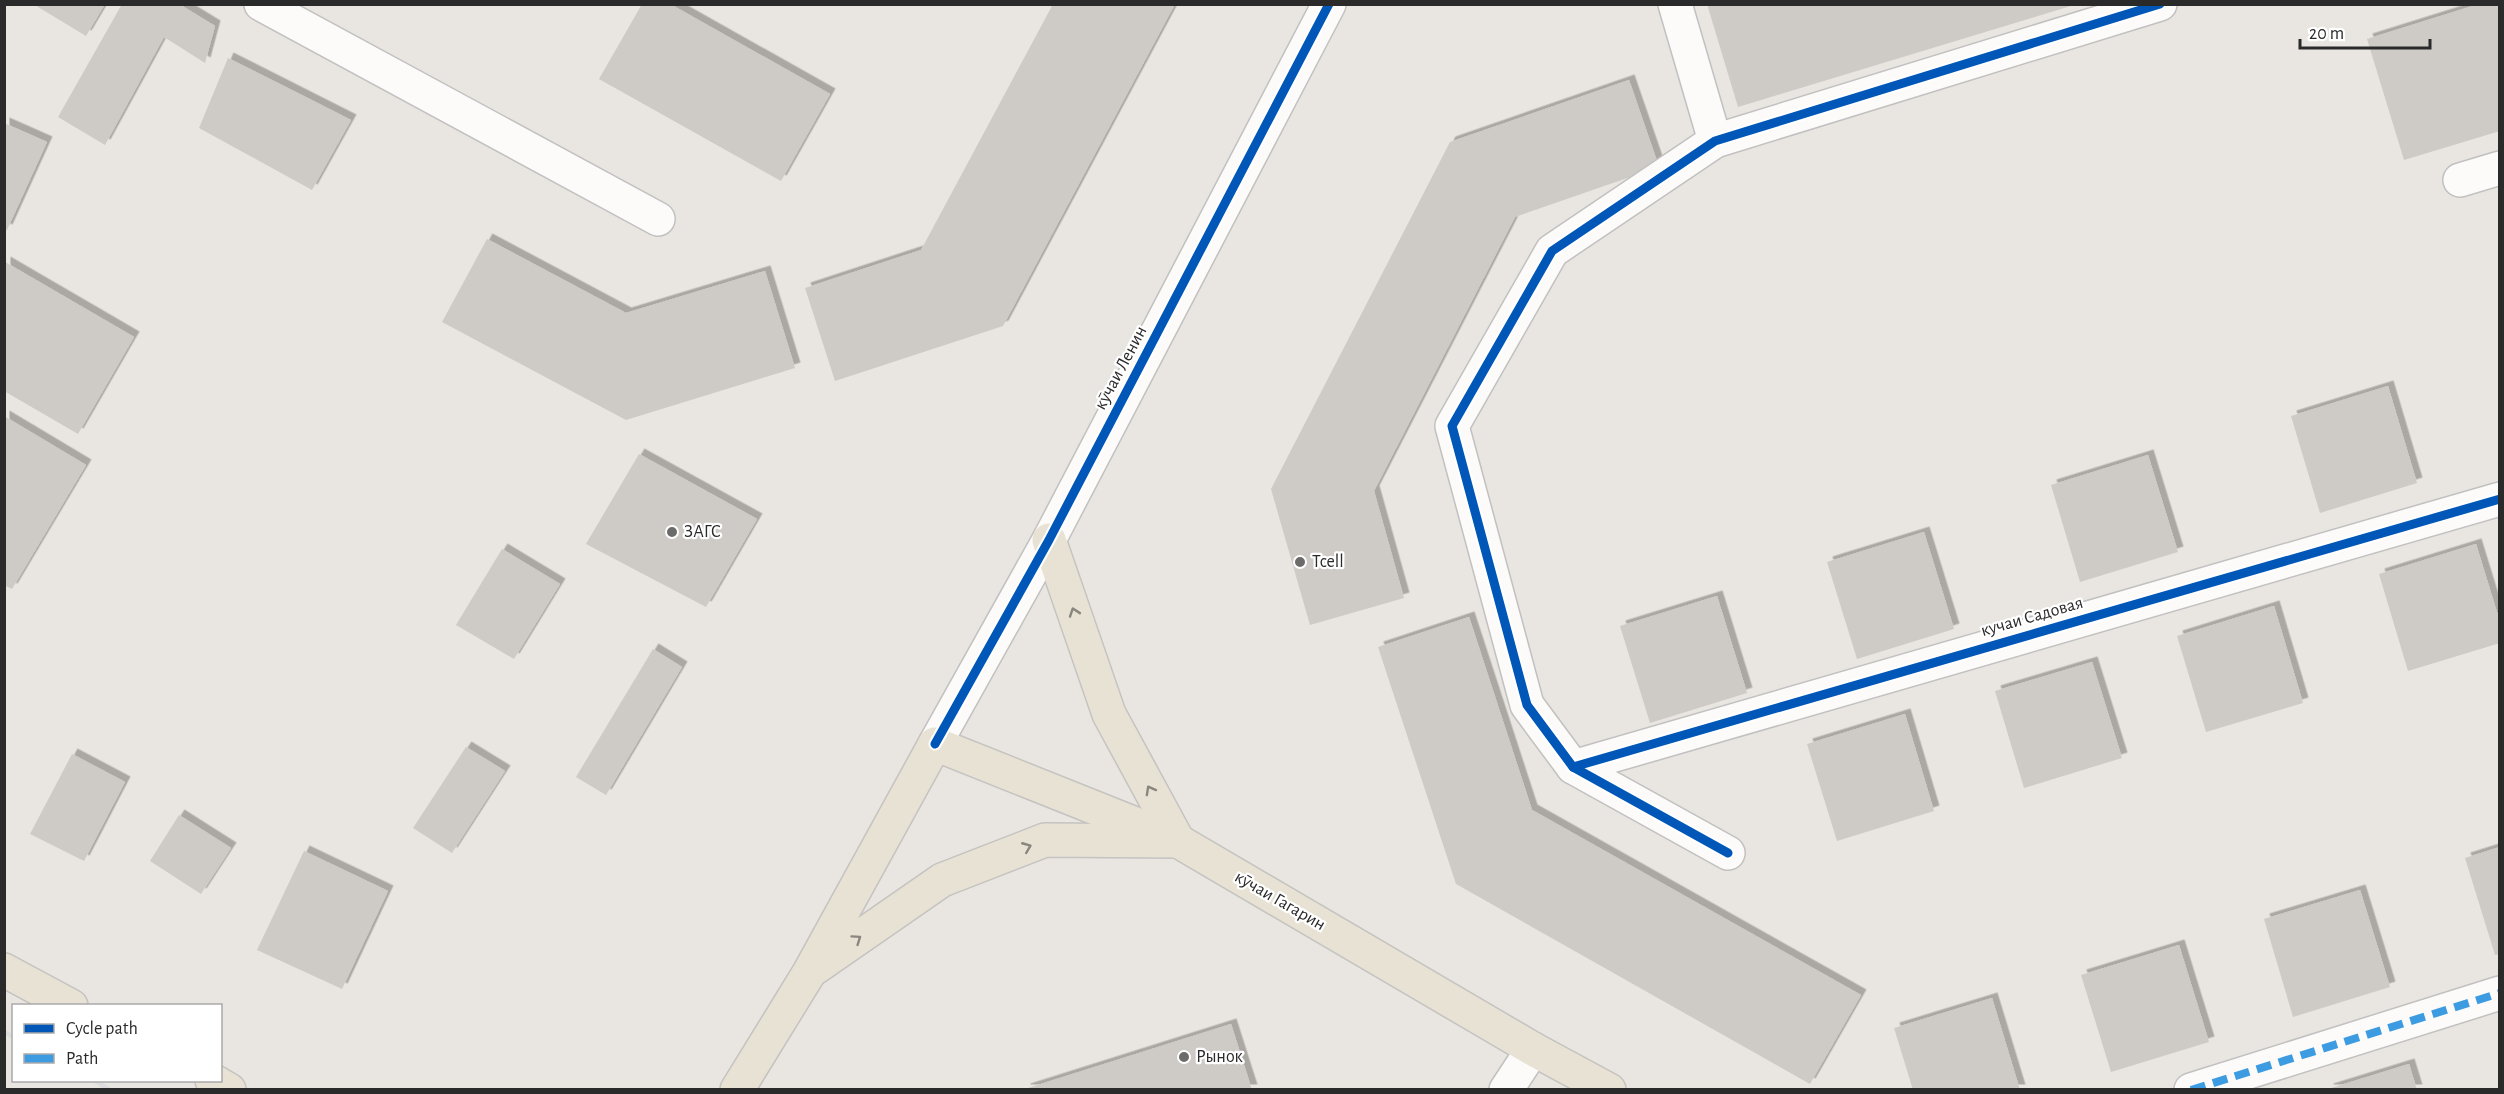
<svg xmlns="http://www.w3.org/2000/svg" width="2504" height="1094" font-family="'Alegreya Sans',sans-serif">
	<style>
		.building { fill: #cecbc7; filter: url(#shadow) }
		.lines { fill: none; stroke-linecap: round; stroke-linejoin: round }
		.minor-casing { stroke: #c2c1c1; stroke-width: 36 }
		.major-casing { stroke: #c4c3c1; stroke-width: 36 }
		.minor { stroke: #fcfbfa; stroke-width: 33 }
		.major { stroke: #e7e2d3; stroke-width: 33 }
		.rail { stroke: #ddddde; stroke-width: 4.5 }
		.quiet { stroke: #3d9ce1; stroke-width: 8; stroke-dasharray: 15 8; stroke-linecap: butt }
		.cycleway-casing { stroke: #fff; stroke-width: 13 }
		.cycleway { stroke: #0057b8; stroke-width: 9 }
		.oneway { stroke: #88867e }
		.poi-dot { fill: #6d6b6a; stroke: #fff; stroke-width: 2 }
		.labels { text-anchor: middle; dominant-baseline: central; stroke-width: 4.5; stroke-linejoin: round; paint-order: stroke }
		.street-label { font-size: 18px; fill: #2a2a2a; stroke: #fff }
		.poi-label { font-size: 18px; fill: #2a2a2a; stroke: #fff; text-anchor: start }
	</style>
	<defs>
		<filter id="shadow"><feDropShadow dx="5.5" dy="-5.5" stdDeviation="0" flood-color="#0004"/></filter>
	</defs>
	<rect width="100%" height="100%" fill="#e9e5e0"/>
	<g class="building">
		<polygon points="33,4 105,4 86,36"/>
		<polygon points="122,4 179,4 215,26 205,63 164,37 105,145 58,117"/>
		<polygon points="642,4 670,4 830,94 781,181 599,79"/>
		<polygon points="1053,4 1175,4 1003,326 835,381 805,288 921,250"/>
		<polygon points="1707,4 2074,4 2074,5 1738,107"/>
		<polygon points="2479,4 2500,4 2500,131 2404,160 2367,39"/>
		<polygon points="228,58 351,120 312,190 199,128"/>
		<polygon points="1629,80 1659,167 1515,217 1374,491 1404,598 1310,625 1271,489 1450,142"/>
		<polygon points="4,123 47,142 7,230 4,229"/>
		<polygon points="487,239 626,313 765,271 795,368 626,420 442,322"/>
		<polygon points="5,262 134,337 78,434 4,391"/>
		<polygon points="2388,386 2417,483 2320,513 2291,416"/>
		<polygon points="4,416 86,465 12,589 4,585"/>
		<polygon points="639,454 757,519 706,607 586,544"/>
		<polygon points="2148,455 2178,552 2080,582 2051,485"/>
		<polygon points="1924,532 1954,629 1857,659 1827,562"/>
		<polygon points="2476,544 2500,622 2500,643 2408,671 2379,574"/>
		<polygon points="502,549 560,584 514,659 456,625"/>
		<polygon points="1717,596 1747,693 1650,723 1620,626"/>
		<polygon points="2274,606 2303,703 2206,732 2177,636"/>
		<polygon points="1469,617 1532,810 1861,995 1810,1084 1456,884 1378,647"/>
		<polygon points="653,649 682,667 606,795 576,777"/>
		<polygon points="2092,662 2122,758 2024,788 1995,691"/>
		<polygon points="1905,714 1934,811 1837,841 1807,744"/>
		<polygon points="466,747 505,771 452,853 413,828"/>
		<polygon points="72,754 125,782 84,861 30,834"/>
		<polygon points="179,815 231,848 201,894 150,861"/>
		<polygon points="2500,847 2500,954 2495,955 2465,858"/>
		<polygon points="304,851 388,891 342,989 257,950"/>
		<polygon points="2360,890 2390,987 2293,1017 2264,919"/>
		<polygon points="2179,945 2209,1042 2111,1072 2081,975"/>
		<polygon points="1992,998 2020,1090 1913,1090 1894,1028"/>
		<polygon points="1231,1024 1252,1090 1025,1090 1025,1089"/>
		<polygon points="2409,1064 2417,1090 2328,1090 2328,1089"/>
	</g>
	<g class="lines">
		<defs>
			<g id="minor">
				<polyline points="261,4 658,219"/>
				<polyline points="1675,4 1715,141"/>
				<polyline points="2460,180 2500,168"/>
				<polyline points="935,744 1049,540 1329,4"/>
				<polyline points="1573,767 2500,499"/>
				<polyline points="1728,853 1573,767 1527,705 1452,426 1552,251 1715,141 2160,4"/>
				<polyline points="1506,1090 1533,1049"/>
				<polyline points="2191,1090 2500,993"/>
			</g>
			<g id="major">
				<polyline points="815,968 942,880 1045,840 1178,841 1109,714 1049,540"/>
				<polyline points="4,970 71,1006"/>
				<polyline points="212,1080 229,1090"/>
				<polyline points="737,1090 809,973 935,744 1178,841 1533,1049 1609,1090"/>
			</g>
		</defs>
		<use href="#minor" class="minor-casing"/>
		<use href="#major" class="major-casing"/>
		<use href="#minor" class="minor"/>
		<use href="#major" class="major"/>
		<g class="rail">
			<polyline points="4,1032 14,1037"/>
			<polyline points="94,1080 110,1090"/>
		</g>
		<polyline class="quiet" points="2191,1090 2500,993"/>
		<defs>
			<g id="cycleway">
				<polyline points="935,744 1049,540 1329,4"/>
				<polyline points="1573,767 2500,499"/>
				<polyline points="1728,853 1573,767 1527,705 1452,426 1552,251 1715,141 2160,4"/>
			</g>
		</defs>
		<use href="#cycleway" class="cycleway-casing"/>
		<use href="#cycleway" class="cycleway"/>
	</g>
	<defs><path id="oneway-chevron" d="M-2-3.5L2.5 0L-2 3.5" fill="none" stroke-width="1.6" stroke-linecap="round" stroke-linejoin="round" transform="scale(1.5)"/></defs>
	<g class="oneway">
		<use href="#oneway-chevron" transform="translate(1074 612) rotate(-109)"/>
		<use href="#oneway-chevron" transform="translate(1150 790) rotate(-119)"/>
		<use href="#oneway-chevron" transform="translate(1027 847) rotate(-22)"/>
		<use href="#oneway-chevron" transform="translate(857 939) rotate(-35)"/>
	</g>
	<g class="poi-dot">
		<circle cx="672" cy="532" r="6"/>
		<circle cx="1300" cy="562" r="6"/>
		<circle cx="1184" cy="1057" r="6"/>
	</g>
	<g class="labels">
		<g class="street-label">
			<text transform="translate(1121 368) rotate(-62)">кӯчаи Ленин</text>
			<text transform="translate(2032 617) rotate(-16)">кучаи Садовая</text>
			<text transform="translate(1280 901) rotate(30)">кӯчаи Гагарин</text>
		</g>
		<g class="poi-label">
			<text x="684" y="532">ЗАГС</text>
			<text x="1312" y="562">Tcell</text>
			<text x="1196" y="1057">Рынок</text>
		</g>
	</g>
	<rect width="2504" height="1094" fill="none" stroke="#2a2a2a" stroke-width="12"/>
	<rect x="12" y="1004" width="210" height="78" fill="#ffffff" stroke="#aaaaaa" stroke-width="1.5"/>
	<rect x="24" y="1024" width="30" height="9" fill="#0057b8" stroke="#aaaaaa" stroke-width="1.5"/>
	<text x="66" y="1034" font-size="18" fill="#2a2a2a">Cycle path</text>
	<rect x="24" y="1054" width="30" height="9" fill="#3d9ce1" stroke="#aaaaaa" stroke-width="1.5"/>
	<text x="66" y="1064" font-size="18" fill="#2a2a2a">Path</text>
	<path d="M2300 39v9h130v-9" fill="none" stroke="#2a2a2a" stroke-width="3"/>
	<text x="2309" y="39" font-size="18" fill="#2a2a2a" stroke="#ffffff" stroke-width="4.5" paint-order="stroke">20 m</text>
</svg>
